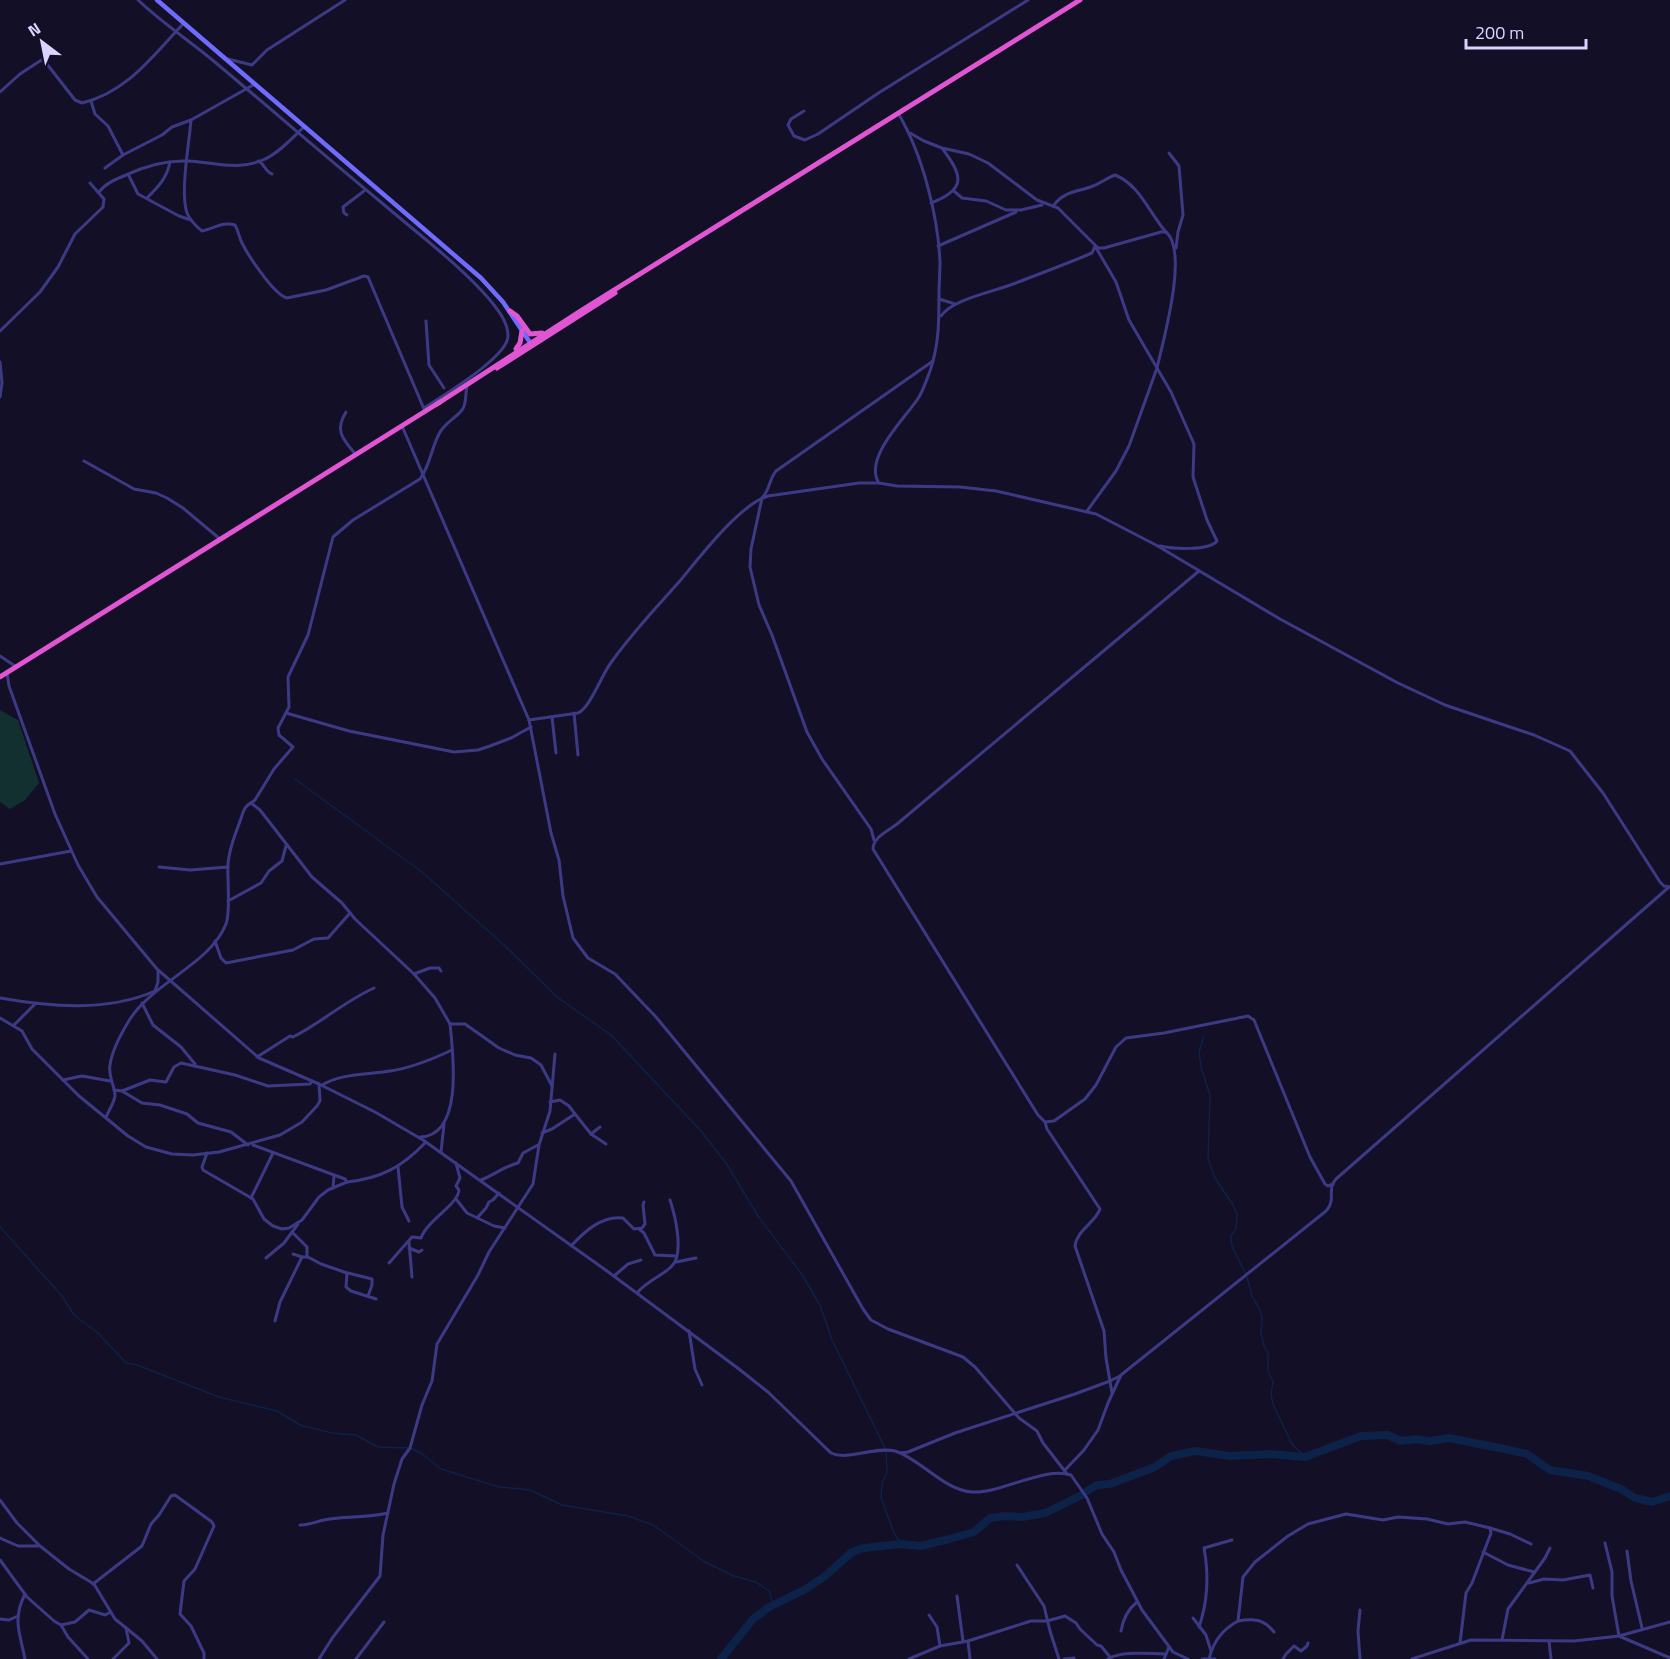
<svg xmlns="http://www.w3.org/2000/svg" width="1670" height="1659" font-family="'Titillium Web',sans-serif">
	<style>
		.green { fill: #12302f }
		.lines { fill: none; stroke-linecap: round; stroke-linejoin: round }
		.stream { stroke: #0c2248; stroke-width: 1.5 }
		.river { stroke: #0c2248; stroke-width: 8 }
		.minor { stroke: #3d3a85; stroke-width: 3 }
		.secondary { stroke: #6f6bff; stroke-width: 4.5 }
		.trunk { stroke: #e055d1; stroke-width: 5 }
	</style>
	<rect width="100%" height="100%" fill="#130f26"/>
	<polygon class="green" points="0,710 18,720 39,783 25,800 10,809 0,802"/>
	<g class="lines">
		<g class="stream">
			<polyline points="295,779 422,872 504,945 557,997 611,1035 701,1131 726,1163 758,1216 803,1276 820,1305 832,1340 885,1448"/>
			<polyline points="1204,1036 1199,1052 1201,1067 1210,1095 1208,1159 1215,1178 1233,1205 1237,1215 1236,1228 1231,1236 1232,1246 1245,1273"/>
			<polyline points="0,1227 62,1296 74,1315 98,1333 126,1363 137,1365 219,1397 277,1411 300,1425 332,1433 356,1435 378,1447 410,1448 421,1453 441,1469 499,1487 530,1490 562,1505 628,1516 653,1525 705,1562 734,1576 756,1582 769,1591 773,1604"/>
			<polyline points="1247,1277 1252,1296 1260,1310 1262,1317 1261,1334 1264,1346 1268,1353 1268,1371 1273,1381 1271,1395 1273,1404 1292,1444 1305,1457"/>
			<polyline points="886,1452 887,1472 882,1483 881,1497 893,1531 901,1544"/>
		</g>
		<g class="river">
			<polyline points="1087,1491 1097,1485 1110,1484 1155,1467 1171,1456 1196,1451 1230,1456 1270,1454 1305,1457 1361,1436 1388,1435 1401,1441 1415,1439 1430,1441 1449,1438 1505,1449 1527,1454 1550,1470 1588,1476 1621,1489 1635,1498 1652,1502 1670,1496"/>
			<polyline points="721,1659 753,1619 769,1607 804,1590 824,1577 852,1552 864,1548 901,1544 921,1546 949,1539 974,1532 990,1518 1005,1516 1022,1517 1045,1513 1082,1495"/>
		</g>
		<g class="minor">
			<path d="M138,0C162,23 190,41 216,63C271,109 326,157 382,203C417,233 460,265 490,300C498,310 508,322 508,336C508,357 442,396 424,408"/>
			<polyline points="228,59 252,65 267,50 345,0"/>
			<path d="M0,92L20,74L43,59L75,100L82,103C128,92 153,55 184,23"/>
			<polyline points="91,101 95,114 108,126 123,155"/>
			<polyline points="804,111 791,119 788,125 794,136 805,140 818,134 880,92 1028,0"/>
			<path d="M898,113C922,153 938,215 940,262C940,273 939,283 939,294C939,321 939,345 930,371C926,381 923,392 917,400C904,419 863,459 879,483L897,486L960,487L996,491L1096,514L1156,545L1280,619L1398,683L1445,705L1534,735L1570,751L1603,793L1660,882L1664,886L1670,887"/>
			<path d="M191,120C189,145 180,192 187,213C190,220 197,227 202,231C213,229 223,221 235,225C238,230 239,237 242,243C248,255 274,295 287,298L326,290L364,276L368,277L424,409"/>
			<path d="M910,133L924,141L942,148L969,154L988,163L1037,200L1058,208L1098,248H1104L1161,232H1166C1189,251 1163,341 1157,368L1171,392L1194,444L1193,477L1207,520L1217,541C1209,551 1173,549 1160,546"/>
			<polyline points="1169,153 1179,166 1183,215 1178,232 1176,248"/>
			<path d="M258,161C264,163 265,171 272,174"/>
			<polyline points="105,168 123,155 162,135 172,127 191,120 255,84"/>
			<polyline points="128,174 138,194 179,216 191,220"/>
			<polyline points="954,191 962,198 986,201 1006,210 1021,210 1042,205"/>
			<path d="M99,192C106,183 116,179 126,175C145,166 166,160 188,161C215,162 237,172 265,159C279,153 292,138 304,127"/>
			<path d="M147,198C158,187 167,178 170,162"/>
			<path d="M931,203C968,189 962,175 942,148"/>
			<path d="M1054,205C1064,191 1078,192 1093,186C1101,183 1107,178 1115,175C1139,184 1150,214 1166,232"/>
			<polyline points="347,215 344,213 343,207 364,191"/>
			<polyline points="938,246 1016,212"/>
			<polyline points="939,299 955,304"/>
			<path d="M941,316C953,299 993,292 1013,284C1039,274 1066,264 1092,253L1095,246L1116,282L1129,320L1157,368L1129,446L1116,471L1087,511"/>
			<polyline points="426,321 429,365 444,388"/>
			<polyline points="0,331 40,292 58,267 75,234 103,207 104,199 90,183"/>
			<polyline points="0,362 2,383 0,397"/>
			<path d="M346,412C334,431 343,439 356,455"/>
			<polyline points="402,426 529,720 551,833 559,860 563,896 573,938 588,958 615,974 656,1017 791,1181 863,1309 871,1320 888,1329 963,1357 975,1367 1019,1418 1037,1431 1043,1443 1067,1474"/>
			<polyline points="84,461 134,489 156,493 167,498 183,508 220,539"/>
			<path d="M1199,571L897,824C888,831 873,837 873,849L1038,1115L1045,1122L1054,1121L1085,1099L1096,1085L1116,1047L1126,1038L1164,1033L1248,1016L1254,1020L1310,1157L1325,1184L1328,1186L1333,1184"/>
			<polyline points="0,656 15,666"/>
			<path d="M7,673L9,686L55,814L78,865L97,897L157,969L259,1058L319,1084L375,1112L423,1140L607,1271L739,1369L768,1392L831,1453C848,1461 874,1446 895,1451C919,1458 945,1491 972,1492C1000,1494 1044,1466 1071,1475L1087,1498L1102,1534L1114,1552L1121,1570L1142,1610L1173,1652L1188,1659"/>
			<polyline points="286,713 349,731 454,752 478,750 490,746 511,738 531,727"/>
			<polyline points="574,713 578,755"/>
			<polyline points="552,717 556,753"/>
			<path d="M529,720L578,713C589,709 602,675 610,664C631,634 655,609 679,582C699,558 739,505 768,496L859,483H879"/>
			<path d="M251,803L255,800L274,769L293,747L279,735L278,728L289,707L288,677L308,635L333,537L353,520L420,479C430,466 431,449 439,434C444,423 455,419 462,410C467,404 465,394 467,386"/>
			<path d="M874,840L871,829L822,759L807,732L772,635L759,605L750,567L751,549L762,498C770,490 769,479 776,471L933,361"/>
			<polyline points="0,864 71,851"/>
			<polyline points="159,867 190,870 228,867"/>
			<polyline points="228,901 261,883 269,871 282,861 286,846"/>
			<polyline points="215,941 221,958 226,963 293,950 314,939 328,938 350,913"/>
			<polyline points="414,974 430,968 439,968 441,971"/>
			<path d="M0,998C51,1007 107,1012 155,991L158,982V971"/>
			<polyline points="142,1003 153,1025 181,1047 195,1064"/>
			<polyline points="0,1018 22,1031 32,1049 79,1096 128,1136 146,1147 172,1154 193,1155 219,1152 280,1135 302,1122 317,1106 320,1101 319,1084"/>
			<polyline points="450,1024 465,1024 499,1048 515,1055 531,1058 541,1065 552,1086"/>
			<polyline points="14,1025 36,1003"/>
			<path d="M257,1057L290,1036L293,1037C321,1023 345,1001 374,988"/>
			<polyline points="63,1080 82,1076 110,1081"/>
			<path d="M322,1085C343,1073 366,1075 390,1071C411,1068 433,1059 452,1050"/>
			<polyline points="114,1090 122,1091 142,1103 160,1105 187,1114 198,1123 231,1132 248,1145"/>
			<polyline points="122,1091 150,1080 166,1082 174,1067 181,1063 235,1075 268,1086 310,1084 312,1081"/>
			<polyline points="550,1102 560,1100 569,1106 575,1114"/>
			<path d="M106,1117C109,1110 114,1103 115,1096C115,1086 108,1077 110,1065C112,1049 122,1032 130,1019C154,982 210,964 226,924C231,912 227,879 228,864C229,848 235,836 240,821C243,813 244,806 251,803L260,810L312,877L342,903L355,919L414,974L435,998L450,1024C453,1053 464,1136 420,1137"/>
			<path d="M1045,1122L1047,1129L1100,1209C1095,1223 1077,1230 1075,1246L1104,1331L1106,1358L1112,1393"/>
			<polyline points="542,1133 552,1129 575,1114 591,1134 600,1127"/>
			<polyline points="591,1134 606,1144"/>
			<path d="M253,1145L345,1179L347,1182C382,1178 402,1167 426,1142"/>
			<polyline points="441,1152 444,1124"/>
			<polyline points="207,1153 202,1167 203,1170 253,1199 264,1219 273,1226 282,1229 289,1228 302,1220 319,1197 328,1190 347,1182"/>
			<polyline points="398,1167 402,1207 409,1221"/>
			<path d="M481,1180C494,1175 505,1166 518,1163L523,1153L538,1145"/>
			<polyline points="333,1188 334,1176"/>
			<polyline points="251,1198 273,1153"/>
			<polyline points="456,1199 467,1213 494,1226 505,1228"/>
			<polyline points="477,1218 486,1208 489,1202 493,1200 499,1193"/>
			<polyline points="639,1229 644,1233 655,1255 676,1256"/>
			<polyline points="292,1232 307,1247 307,1257"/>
			<polyline points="409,1242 412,1277"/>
			<path d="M571,1246C584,1232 602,1215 623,1218L634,1229L642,1228L645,1224L643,1205L644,1202"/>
			<polyline points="409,1248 419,1252 422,1250"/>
			<polyline points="293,1254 302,1257"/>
			<polyline points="266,1258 284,1243 298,1224"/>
			<polyline points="676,1262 696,1258"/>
			<path d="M389,1263L412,1237L421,1238C427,1220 458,1205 459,1190L456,1186L460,1178L456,1163"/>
			<polyline points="348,1273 372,1279 372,1285 368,1296"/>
			<polyline points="614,1276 628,1264 641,1260"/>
			<path d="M637,1293C647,1281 660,1277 671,1267C685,1255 675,1215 670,1200"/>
			<polyline points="275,1321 280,1302 302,1257 308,1257 321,1264 347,1273 346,1287 351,1291 376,1299"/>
			<polyline points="689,1331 695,1369 702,1385"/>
			<polyline points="900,1453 908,1452 955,1433 1075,1394 1110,1381 1120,1376"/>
			<path d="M1065,1470L1084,1450L1098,1430L1108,1403L1121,1375L1326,1211C1337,1199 1326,1190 1336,1179L1669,887"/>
			<polyline points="0,1500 17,1523 40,1546 69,1569 94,1584 115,1619 142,1641 157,1659"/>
			<path d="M300,1525C309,1525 315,1522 324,1520C345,1516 367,1518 388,1513"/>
			<polyline points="1490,1528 1510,1534 1531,1544"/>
			<polyline points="0,1538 18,1546 38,1546"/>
			<polyline points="1605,1543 1612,1572 1612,1596 1619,1636 1670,1622"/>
			<polyline points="1627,1551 1631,1581 1642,1628"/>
			<polyline points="1483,1552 1508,1565 1534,1572"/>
			<polyline points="0,1560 27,1597 54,1621 61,1625 68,1637 88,1659"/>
			<polyline points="1017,1565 1044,1606 1050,1631 1059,1659"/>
			<polyline points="1529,1583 1544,1579 1563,1580 1590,1575 1593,1588"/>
			<polyline points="93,1584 142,1546 151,1524 159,1515 171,1496 175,1495 212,1522 214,1526 195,1569 184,1581 180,1614 191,1626 204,1653 204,1659"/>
			<polyline points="957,1596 963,1641"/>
			<polyline points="929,1615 937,1627 940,1646"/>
			<polyline points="1193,1618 1206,1635 1211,1651"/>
			<polyline points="0,1619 9,1620 18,1616"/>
			<path d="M1238,1621C1253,1618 1264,1619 1274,1632"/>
			<polyline points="61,1625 75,1622 89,1610 105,1615 109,1613"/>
			<path d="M1199,1627C1208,1601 1209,1575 1204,1548L1232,1540"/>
			<path d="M1121,1631C1123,1619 1127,1610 1137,1602"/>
			<polyline points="1502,1640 1508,1609 1545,1558 1550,1548"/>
			<polyline points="968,1641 970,1659"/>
			<polyline points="1549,1641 1551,1659"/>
			<path d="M25,1659C20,1633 12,1620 25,1594"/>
			<polyline points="113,1659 129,1643 126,1628"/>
			<polyline points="319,1659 333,1637 380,1576 383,1535 394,1484 402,1459 410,1448 422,1405 432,1381 437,1344 478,1275 489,1252 533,1184 539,1145 550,1111 555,1054"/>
			<polyline points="356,1659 384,1622"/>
			<polyline points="909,1659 940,1646 968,1641 1031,1621 1047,1621 1065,1616 1076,1623 1080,1629 1097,1645 1101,1646 1110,1657"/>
			<polyline points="1064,1659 1074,1658"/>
			<path d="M1108,1659C1121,1650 1150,1654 1166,1654"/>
			<polyline points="1164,1659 1169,1647"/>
			<polyline points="1202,1659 1215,1659"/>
			<path d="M1209,1659C1213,1642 1223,1629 1238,1621L1243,1577L1255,1562L1288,1536L1308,1524L1346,1514L1383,1520L1398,1517L1427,1519L1448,1524L1465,1522L1490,1528L1491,1533L1472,1583L1466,1593L1460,1643"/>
			<polyline points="1283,1659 1286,1654 1294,1646 1301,1651 1307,1646 1308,1643"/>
			<polyline points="1360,1659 1358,1631 1360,1610"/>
			<polyline points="1412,1659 1471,1640 1574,1641 1619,1636 1670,1658"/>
		</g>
		<polyline class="secondary" points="157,0 481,278 503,302 531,344"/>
		<g class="trunk">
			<polyline points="510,311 517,316 530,334 542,333"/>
			<polyline points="516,349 520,343 522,331"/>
			<polyline points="497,368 615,293"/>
			<polyline points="437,404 582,310 1080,0"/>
			<polyline points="0,677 440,402"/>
		</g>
	</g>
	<g transform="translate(42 42) rotate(328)" stroke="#130f26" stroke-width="4.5" paint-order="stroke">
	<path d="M0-4.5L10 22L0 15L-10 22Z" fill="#d9d4ff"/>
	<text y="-9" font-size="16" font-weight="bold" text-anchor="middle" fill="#d9d4ff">N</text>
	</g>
	<path d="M1466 39v9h120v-9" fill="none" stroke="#d9d4ff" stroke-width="3"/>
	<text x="1475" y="39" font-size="18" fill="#d9d4ff" stroke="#130f26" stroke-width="4.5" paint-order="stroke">200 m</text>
</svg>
